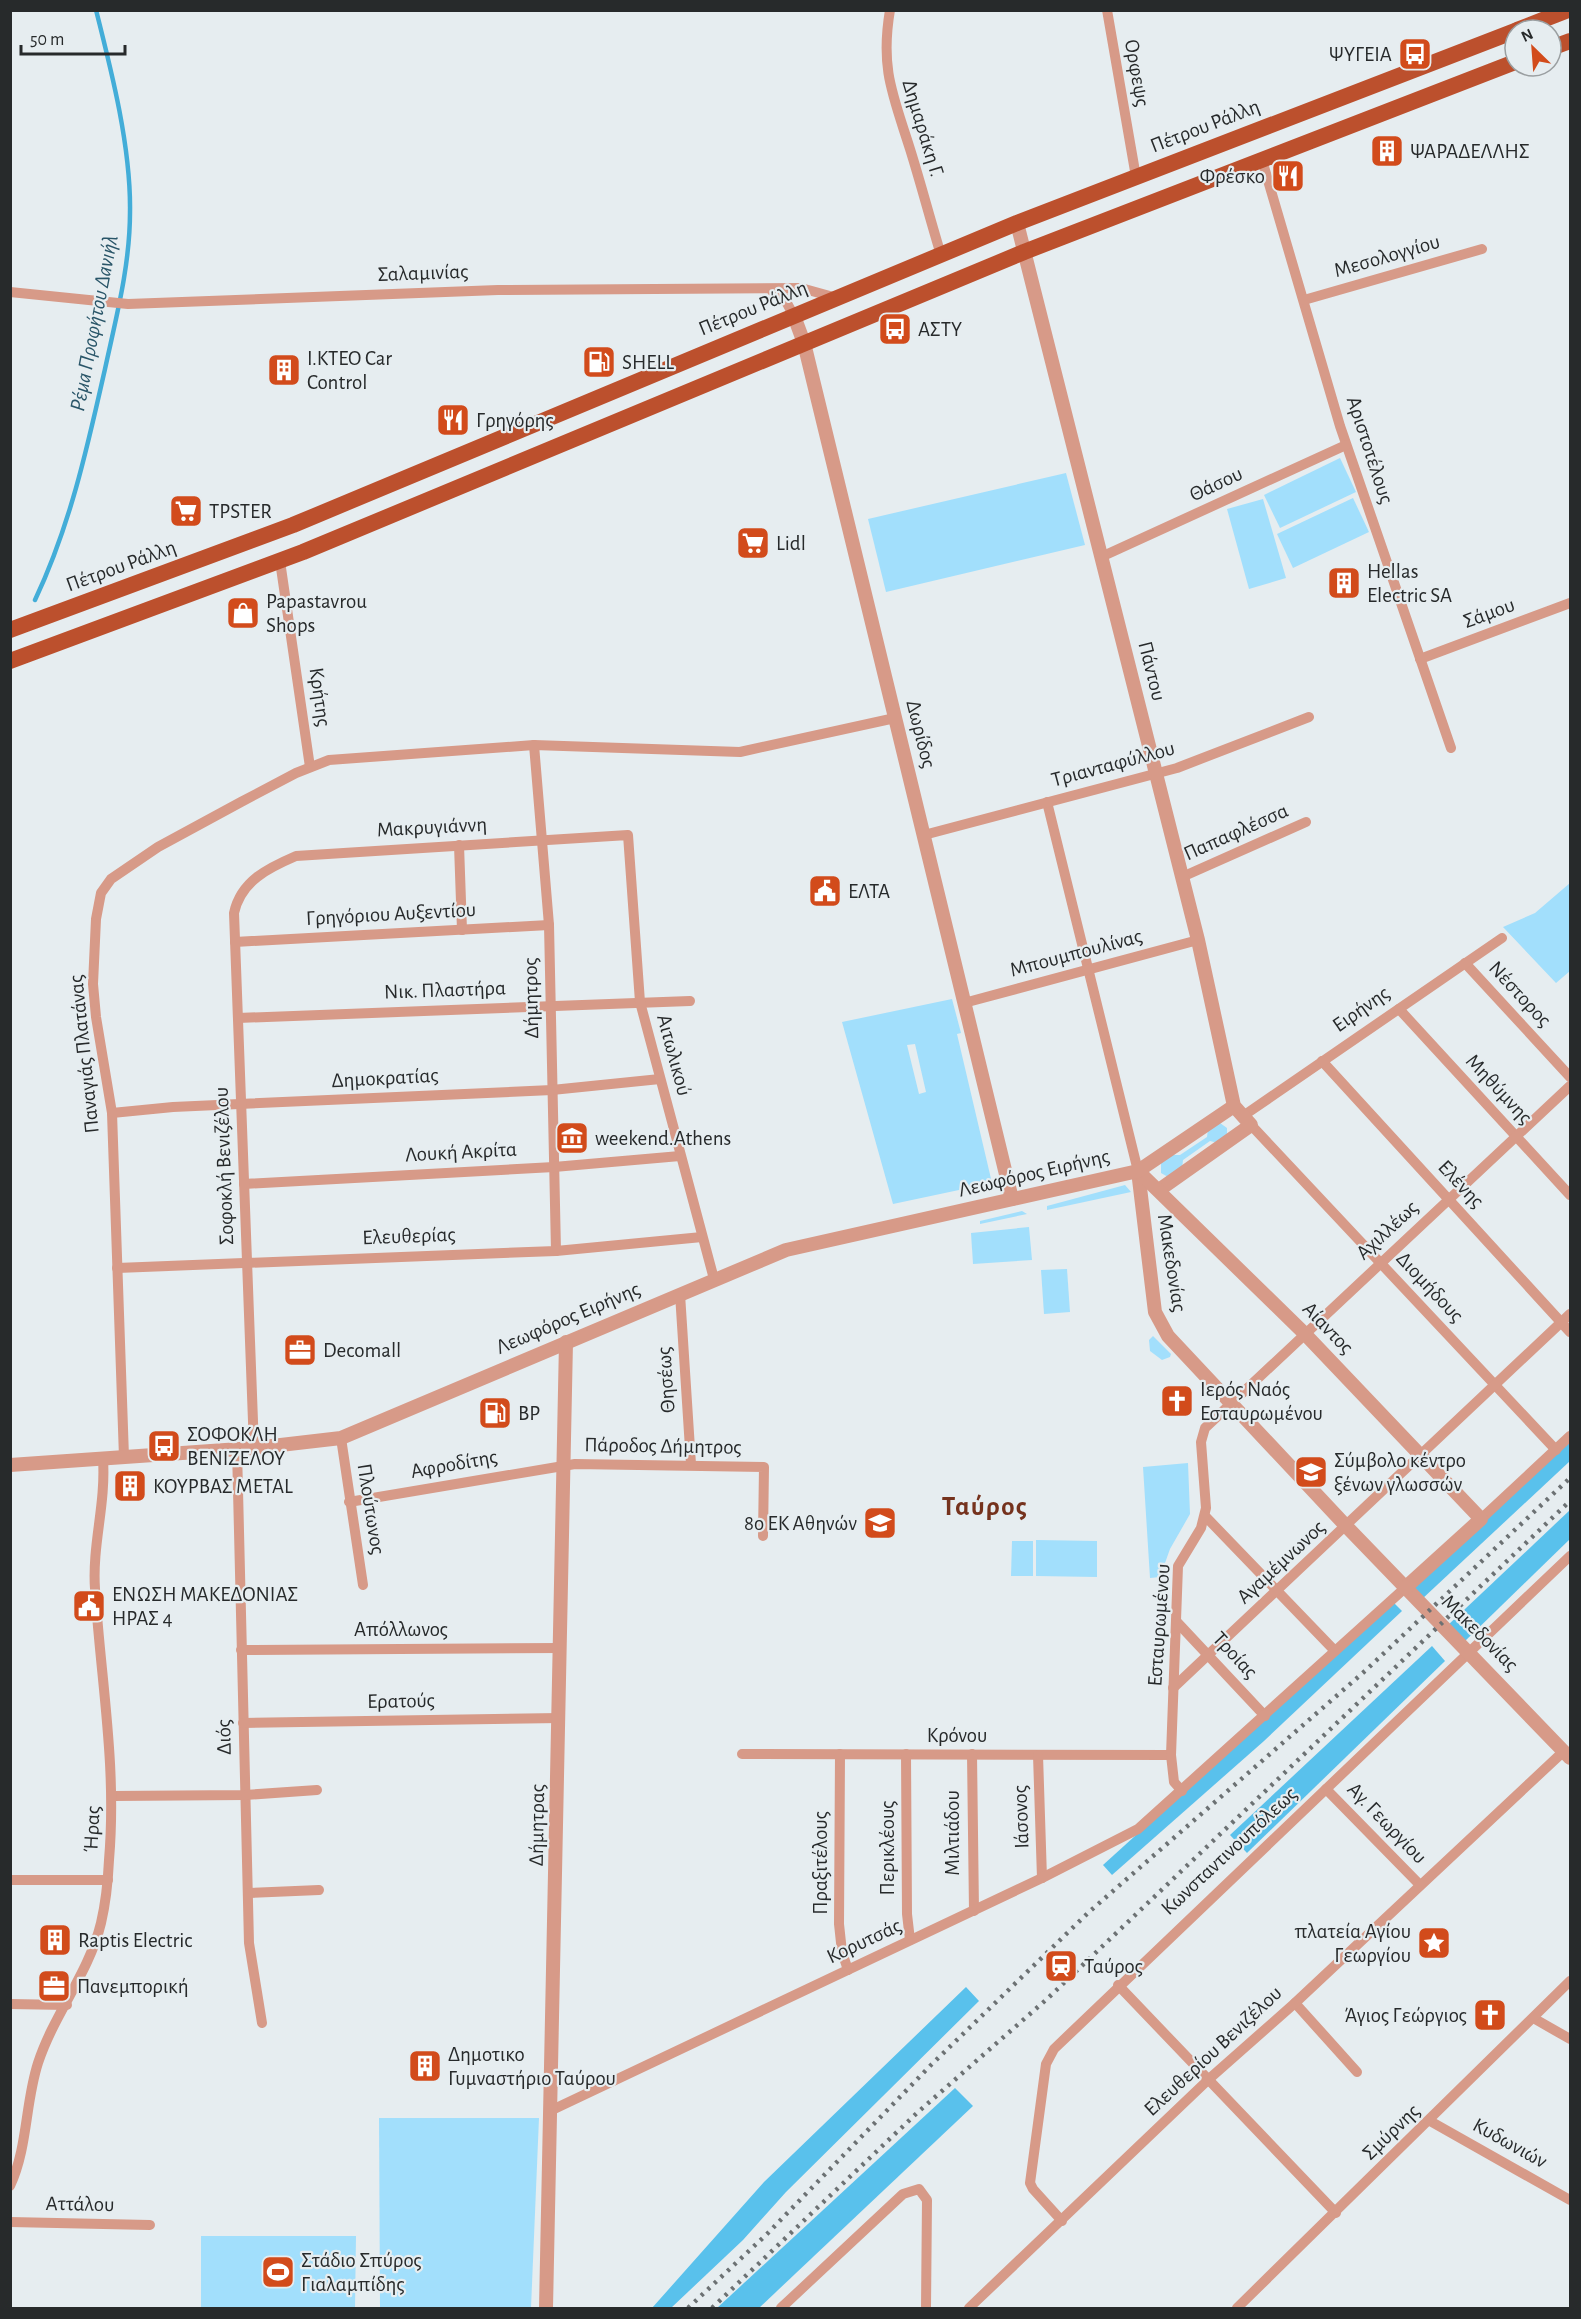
<svg xmlns="http://www.w3.org/2000/svg" width="1581" height="2319" font-family="'Alegreya Sans',sans-serif">
	<style>
		.green { fill: #a2dffc; fill-rule: evenodd }
		.forest { fill: #59c1ec }
		.lines { fill: none; stroke-linecap: round; stroke-linejoin: round }
		.stream { stroke: #43add8; stroke-width: 4.5 }
		.minor { stroke: #d79a88; stroke-width: 10 }
		.tertiary { stroke: #d79a88; stroke-width: 14 }
		.primary { stroke: #bc502d; stroke-width: 16 }
		.rail { stroke: #6c7173; stroke-width: 4.5; stroke-dasharray: 3 6; stroke-linecap: butt }
		.labels { text-anchor: middle; dominant-baseline: central; stroke-width: 4.5; stroke-linejoin: round; paint-order: stroke }
		.poi-label { font-size: 21px; fill: #272a2b; stroke: #e6edf0; text-anchor: start }
		.street-label { font-size: 21px; fill: #272a2b; stroke: #e6edf0 }
		.water-label { font-size: 22px; font-style: italic; fill: #295568; stroke: #e6edf0 }
		.district-label { font-size: 27px; font-weight: bold; letter-spacing: 1.5px; fill: #75321d; stroke: #e6edf0 }
	</style>
	<rect width="100%" height="100%" fill="#e6edf0"/>
	<g class="green">
		<polygon points="1340,458 1356,492 1280,528 1264,495"/>
		<polygon points="1066,473 1085,545 886,592 868,519"/>
		<polygon points="1353,498 1369,532 1293,568 1277,534"/>
		<polygon points="1263,499 1286,578 1249,589 1227,509"/>
		<polygon points="1570,883 1570,971 1556,983 1503,927 1535,913"/>
		<path d="M952,999L961,1033L957,1034L992,1183L893,1204L842,1022ZM915,1044L926,1092L919,1094L907,1045Z"/>
		<polygon points="1220,1123 1227,1128 1227,1134 1218,1143 1210,1141 1183,1160 1182,1169 1168,1177 1161,1173 1161,1163 1171,1155 1180,1155 1207,1137 1208,1129"/>
		<polygon points="1125,1185 1131,1192 1047,1210 1047,1206"/>
		<polygon points="1022,1211 1027,1214 980,1224 980,1221"/>
		<polygon points="1029,1227 1032,1260 973,1264 971,1233"/>
		<polygon points="1067,1269 1070,1312 1044,1314 1041,1270"/>
		<polygon points="1153,1336 1171,1354 1170,1357 1162,1360 1150,1351 1149,1340"/>
		<polygon points="1188,1463 1190,1514 1170,1549 1160,1577 1150,1578 1143,1467"/>
		<polygon points="1036,1540 1097,1541 1097,1577 1036,1576"/>
		<polygon points="1012,1541 1033,1541 1033,1576 1011,1576"/>
		<polygon points="379,2118 539,2118 531,2308 380,2308"/>
		<polygon points="201,2236 356,2236 355,2308 201,2308"/>
	</g>
	<g class="forest">
		<polygon points="1570,1439 1570,1461 1421,1600 1409,1587"/>
		<polygon points="1570,1510 1570,1539 1463,1643 1447,1626"/>
		<polygon points="1393,1602 1402,1611 1264,1741 1112,1875 1103,1865"/>
		<polygon points="1432,1646 1445,1661 1247,1853 1230,1835"/>
		<polygon points="966,1987 979,2001 786,2192 743,2240 671,2308 652,2308 764,2182"/>
		<polygon points="955,2088 973,2106 759,2308 717,2308"/>
	</g>
	<g class="lines">
		<path class="stream" d="M35,600C70,526 87,449 105,369C116,318 130,266 130,212C131,148 112,73 96,10"/>
		<g class="minor">
			<path d="M890,10C880,69 893,95 910,149C921,184 930,219 941,255"/>
			<polyline points="1107,10 1136,177"/>
			<polyline points="1262,160 1340,426 1451,748"/>
			<polyline points="772,291 783,296 794,316"/>
			<polyline points="10,292 128,304 498,290 801,288 837,298"/>
			<polyline points="1304,300 1482,249"/>
			<polyline points="1101,557 1346,445"/>
			<polyline points="280,561 310,767"/>
			<polyline points="1420,659 1570,603"/>
			<polyline points="534,745 549,925 556,1251"/>
			<polyline points="1047,802 1138,1171"/>
			<polyline points="924,835 1177,768 1309,717"/>
			<polyline points="459,845 462,930"/>
			<polyline points="1182,877 1306,822"/>
			<polyline points="235,942 549,925"/>
			<polyline points="1465,963 1570,1077"/>
			<polyline points="964,1003 1198,940"/>
			<polyline points="1399,1009 1570,1195"/>
			<polyline points="238,1018 690,1001"/>
			<polyline points="1322,1061 1570,1332"/>
			<polyline points="112,1113 173,1107 552,1090 660,1079"/>
			<polyline points="1243,1116 1502,938"/>
			<polyline points="1251,1125 1556,1450"/>
			<polyline points="244,1184 554,1167 680,1156"/>
			<polyline points="117,1268 556,1251 702,1237"/>
			<polyline points="680,1294 691,1464"/>
			<polyline points="341,1438 363,1585"/>
			<path d="M254,1448L234,913C241,881 268,868 296,856L628,835L640,1002L714,1279"/>
			<polyline points="237,1449 249,1943 262,2023"/>
			<polyline points="124,1457 112,1113 96,1017 93,984 96,919 101,893 111,879 158,847 241,802 296,773 329,760 534,745 740,752 895,718"/>
			<polyline points="349,1502 575,1464 764,1467 763,1536"/>
			<polyline points="1205,1516 1335,1651"/>
			<polyline points="1481,1519 1570,1436"/>
			<polyline points="1176,1621 1265,1716"/>
			<polyline points="241,1650 561,1648"/>
			<polyline points="1173,1688 1570,1314"/>
			<polyline points="243,1723 560,1718"/>
			<polyline points="742,1754 1171,1755"/>
			<polyline points="840,1754 839,1924 842,1952 848,1970"/>
			<polyline points="906,1754 907,1914 910,1940"/>
			<polyline points="972,1754 974,1911"/>
			<polyline points="1038,1755 1042,1878"/>
			<polyline points="1326,1789 1420,1885"/>
			<polyline points="1182,1791 1174,1782 1171,1755 1178,1566 1201,1528 1206,1508 1201,1442 1205,1428 1570,1086"/>
			<polyline points="113,1796 245,1795 317,1790"/>
			<polyline points="10,1880 108,1880"/>
			<polyline points="248,1893 319,1890"/>
			<polyline points="1118,1985 1336,2213"/>
			<polyline points="1295,2003 1357,2072"/>
			<polyline points="10,2004 67,2005"/>
			<polyline points="1535,2019 1570,2039"/>
			<polyline points="552,2110 1042,1878 1138,1829 1405,1588"/>
			<polyline points="1430,2121 1570,2200"/>
			<path d="M10,2186C28,2147 25,2103 38,2063C54,2014 89,1973 101,1923C106,1902 108,1881 109,1860C117,1766 101,1682 95,1589C92,1544 106,1505 103,1459"/>
			<polyline points="1062,2221 1033,2189 1030,2183 1046,2064 1054,2049 1570,1556"/>
			<polyline points="10,2222 150,2225"/>
			<polyline points="781,2308 903,2194 919,2189 927,2200 926,2308"/>
			<polyline points="969,2308 1209,2079 1295,2003 1564,1751"/>
			<polyline points="1237,2308 1570,1981"/>
		</g>
		<g class="tertiary">
			<polyline points="1017,223 1198,940 1234,1106 1251,1125 1159,1190"/>
			<polyline points="794,316 804,343 1012,1199"/>
			<polyline points="1138,1171 1155,1312 1168,1336 1347,1527 1570,1758"/>
			<polyline points="1138,1171 1304,1333 1481,1519 1405,1588"/>
			<polyline points="10,1465 254,1448 341,1438 786,1250 1138,1171 1234,1106"/>
			<polyline points="546,2308 566,1342"/>
		</g>
		<g class="primary">
			<polyline points="1517,30 1568,10"/>
			<polyline points="1551,48 1570,41"/>
			<polyline points="10,630 293,525 1017,223 1515,31"/>
			<polyline points="10,661 303,552 1024,252 1515,62"/>
		</g>
		<g class="rail">
			<polyline points="688,2308 767,2234 931,2065 1089,1912 1365,1671 1570,1478"/>
			<polyline points="712,2308 918,2112 1047,1999 1570,1501"/>
		</g>
	</g>
	<defs>
		<symbol id="bus-square" viewBox="-11 -11 22 22"><rect x="-9" y="-9" width="18" height="18" rx="4" fill="#d24b1b" stroke="#e6edf0"/><path d="M-5-6H5V4H4V6H2V4H-2V6H-4V4H-5ZM-3.5-4V0h7V-4ZM-3.5 1.2v1.5H-2V1.2ZM2 1.2v1.5H3.5V1.2Z" fill="#fff"/></symbol>
		<symbol id="building-square" viewBox="-11 -11 22 22"><rect x="-9" y="-9" width="18" height="18" rx="4" fill="#d24b1b" stroke="#e6edf0"/><path d="M-4-6H4V6H1V3H-1V6H-4ZM-2.5-4.3h1.7v1.8h-1.7ZM.8-4.3h1.7v1.8H.8ZM-2.5-1h1.7V.8h-1.7ZM.8-1h1.7V.8H.8Z" fill="#fff"/></symbol>
		<symbol id="restaurant-square" viewBox="-11 -11 22 22"><rect x="-9" y="-9" width="18" height="18" rx="4" fill="#d24b1b" stroke="#e6edf0"/><path d="M-5-6h1v4h1v-4h1v4h1v-4h1v5L-1.5 .5V6h-2V.5L-5-1ZM5-6V6H3V1.5H1.5Q1.5-4 5-6Z" fill="#fff"/></symbol>
		<symbol id="fuel-square" viewBox="-11 -11 22 22"><rect x="-9" y="-9" width="18" height="18" rx="4" fill="#d24b1b" stroke="#e6edf0"/><path d="M-5.5-6h7V0h2V4h1.3V-2.5L3-4.5l.8-.8L6-3V5H2.5V1h-1V6h-7ZM-4.2-4.7v3.2H.2V-4.7Z" fill="#fff"/></symbol>
		<symbol id="supermarket-square" viewBox="-11 -11 22 22"><rect x="-9" y="-9" width="18" height="18" rx="4" fill="#d24b1b" stroke="#e6edf0"/><path d="M-6-5.5h2.5l.6 2H6L4.5 2H-2.5L-4.4-4H-6ZM-1.5 3.2a1.3 1.3 0 1 0 .1 0ZM3 3.2a1.3 1.3 0 1 0 .1 0Z" fill="#fff"/></symbol>
		<symbol id="shop-square" viewBox="-11 -11 22 22"><rect x="-9" y="-9" width="18" height="18" rx="4" fill="#d24b1b" stroke="#e6edf0"/><path d="M-5-2.5h2.3a2.7 3.5 0 0 1 5.4 0H5L5.5 6h-11ZM-1.5-2.5h3a1.5 2.3 0 0 0-3 0Z" fill="#fff"/></symbol>
		<symbol id="civic-square" viewBox="-11 -11 22 22"><rect x="-9" y="-9" width="18" height="18" rx="4" fill="#d24b1b" stroke="#e6edf0"/><path d="M-.6-6.5H3V-4.5H.6V-3L4-1V1h2V6H-6V1h2V-1L-.6-3ZM-1.2 2.5V6h2.4V2.5Z" fill="#fff"/></symbol>
		<symbol id="museum-square" viewBox="-11 -11 22 22"><rect x="-9" y="-9" width="18" height="18" rx="4" fill="#d24b1b" stroke="#e6edf0"/><path d="M0-6L6-3V-2H-6V-3ZM-5-1h2V3h-2ZM-1-1h2V3h-2ZM3-1h2V3H3ZM-6 4H6V6H-6Z" fill="#fff"/></symbol>
		<symbol id="office-square" viewBox="-11 -11 22 22"><rect x="-9" y="-9" width="18" height="18" rx="4" fill="#d24b1b" stroke="#e6edf0"/><path d="M-6-3h4V-5.5h4V-3h4V5H-6ZM-1-4.5V-3h2v-1.5ZM-6 0V1H6V0Z" fill="#fff"/></symbol>
		<symbol id="church-square" viewBox="-11 -11 22 22"><rect x="-9" y="-9" width="18" height="18" rx="4" fill="#d24b1b" stroke="#e6edf0"/><path d="M-1.2-6h2.4v3.5h3.3v2.4h-3.3V6h-2.4V-.1h-3.3v-2.4h3.3Z" fill="#fff"/></symbol>
		<symbol id="school-square" viewBox="-11 -11 22 22"><rect x="-9" y="-9" width="18" height="18" rx="4" fill="#d24b1b" stroke="#e6edf0"/><path d="M0-5L7-2L0 1L-7-2ZM-4 1L0 2.5L4 1V4Q0 6-4 4Z" fill="#fff"/></symbol>
		<symbol id="sight-square" viewBox="-11 -11 22 22"><rect x="-9" y="-9" width="18" height="18" rx="4" fill="#d24b1b" stroke="#e6edf0"/><path d="M0-6L1.8-2.2L6-1.7L2.9 1.2L3.7 5.4L0 3.3L-3.7 5.4L-2.9 1.2L-6-1.7L-1.8-2.2Z" fill="#fff"/></symbol>
		<symbol id="station-square" viewBox="-11 -11 22 22"><rect x="-9" y="-9" width="18" height="18" rx="4" fill="#d24b1b" stroke="#e6edf0"/><path d="M-3-6H3Q5-6 5-4V2Q5 4 3 4L4.5 6H3L1.5 4h-3L-3 6H-4.5L-3 4Q-5 4-5 2V-4Q-5-6-3-6ZM-3.5-4v3h7v-3ZM-3.5 1v1.5H-2V1ZM2 1v1.5H3.5V1Z" fill="#fff"/></symbol>
		<symbol id="stadium-square" viewBox="-11 -11 22 22"><rect x="-9" y="-9" width="18" height="18" rx="4" fill="#d24b1b" stroke="#e6edf0"/><path d="M0-5a6.5 5 0 1 0 0 10a6.5 5 0 1 0 0-10ZM-3.5-1.8h7v3.6h-7Z" fill="#fff"/></symbol>
	</defs>
	<g fill-rule="evenodd">
		<use href="#bus-square" x="1396" y="35" width="38" height="38"/>
		<use href="#building-square" x="1368" y="132" width="38" height="38"/>
		<use href="#restaurant-square" x="1269" y="157" width="38" height="38"/>
		<use href="#bus-square" x="876" y="310" width="38" height="38"/>
		<use href="#fuel-square" x="580" y="343" width="38" height="38"/>
		<use href="#building-square" x="265" y="351" width="38" height="38"/>
		<use href="#restaurant-square" x="434" y="401" width="38" height="38"/>
		<use href="#supermarket-square" x="167" y="492" width="38" height="38"/>
		<use href="#supermarket-square" x="734" y="524" width="38" height="38"/>
		<use href="#building-square" x="1325" y="564" width="38" height="38"/>
		<use href="#shop-square" x="224" y="594" width="38" height="38"/>
		<use href="#civic-square" x="806" y="872" width="38" height="38"/>
		<use href="#museum-square" x="553" y="1119" width="38" height="38"/>
		<use href="#office-square" x="281" y="1331" width="38" height="38"/>
		<use href="#church-square" x="1158" y="1382" width="38" height="38"/>
		<use href="#fuel-square" x="476" y="1394" width="38" height="38"/>
		<use href="#bus-square" x="145" y="1427" width="38" height="38"/>
		<use href="#school-square" x="1292" y="1453" width="38" height="38"/>
		<use href="#building-square" x="111" y="1467" width="38" height="38"/>
		<use href="#school-square" x="861" y="1504" width="38" height="38"/>
		<use href="#civic-square" x="70" y="1587" width="38" height="38"/>
		<use href="#building-square" x="36" y="1921" width="38" height="38"/>
		<use href="#sight-square" x="1415" y="1924" width="38" height="38"/>
		<use href="#station-square" x="1042" y="1947" width="38" height="38"/>
		<use href="#office-square" x="35" y="1967" width="38" height="38"/>
		<use href="#church-square" x="1471" y="1996" width="38" height="38"/>
		<use href="#building-square" x="406" y="2047" width="38" height="38"/>
		<use href="#stadium-square" x="259" y="2253" width="38" height="38"/>
	</g>
	<g class="labels">
		<g class="poi-label">
			<text x="1392" y="54" text-anchor="end">ΨΥΓΕΙΑ</text>
			<text x="1410" y="151">ΨΑΡΑΔΕΛΛΗΣ</text>
			<text x="1265" y="176" text-anchor="end">Φρέσκο</text>
			<text x="918" y="329">ΑΣΤΥ</text>
			<text x="307" y="358">Ι.ΚΤΕΟ Car<tspan x="307" dy="24">Control</tspan></text>
			<text x="622" y="362">SHELL</text>
			<text x="476" y="420">Γρηγόρης</text>
			<text x="209" y="511">TPSTER</text>
			<text x="776" y="543">Lidl</text>
			<text x="1367" y="571">Hellas<tspan x="1367" dy="24">Electric SA</tspan></text>
			<text x="266" y="601">Papastavrou<tspan x="266" dy="24">Shops</tspan></text>
			<text x="848" y="891">ΕΛΤΑ</text>
			<text x="595" y="1138">weekend.Athens</text>
			<text x="323" y="1350">Decomall</text>
			<text x="1200" y="1389">Ιερός Ναός<tspan x="1200" dy="24">Εσταυρωμένου</tspan></text>
			<text x="518" y="1413">BP</text>
			<text x="187" y="1434">ΣΟΦΟΚΛΗ<tspan x="187" dy="24">ΒΕΝΙΖΕΛΟΥ</tspan></text>
			<text x="1334" y="1460">Σύμβολο κέντρο<tspan x="1334" dy="24">ξένων γλωσσών</tspan></text>
			<text x="153" y="1486">ΚΟΥΡΒΑΣ METAL</text>
			<text x="857" y="1523" text-anchor="end">8ο ΕΚ Αθηνών</text>
			<text x="112" y="1594">ΕΝΩΣΗ ΜΑΚΕΔΟΝΙΑΣ<tspan x="112" dy="24">ΗΡΑΣ 4</tspan></text>
			<text x="1411" y="1931" text-anchor="end">πλατεία Αγίου<tspan x="1411" dy="24">Γεωργίου</tspan></text>
			<text x="78" y="1940">Raptis Electric</text>
			<text x="1084" y="1966">Ταύρος</text>
			<text x="77" y="1986">Πανεμπορική</text>
			<text x="1467" y="2015" text-anchor="end">Άγιος Γεώργιος</text>
			<text x="448" y="2054">Δημοτικο<tspan x="448" dy="24">Γυμναστήριο Ταύρου</tspan></text>
			<text x="301" y="2260">Στάδιο Σπύρος<tspan x="301" dy="24">Γιαλαμπίδης</tspan></text>
		</g>
		<g class="street-label">
			<text transform="translate(1137 73) rotate(80)">Ορφεψς</text>
			<text transform="translate(1205 126) rotate(-21)">Πέτρου Ράλλη</text>
			<text transform="translate(923 128) rotate(73)">Δημαράκη Γ.</text>
			<text transform="translate(1387 256) rotate(-16)">Μεσολογγίου</text>
			<text transform="translate(423 273) rotate(-2)">Σαλαμινίας</text>
			<text transform="translate(753 308) rotate(-22)">Πέτρου Ράλλη</text>
			<text transform="translate(1370 450) rotate(72)">Αριστοτέλους</text>
			<text transform="translate(1216 484) rotate(-25)">Θάσου</text>
			<text transform="translate(121 566) rotate(-20)">Πέτρου Ράλλη</text>
			<text transform="translate(1489 613) rotate(-20)">Σάμου</text>
			<text transform="translate(1152 671) rotate(76)">Πάντου</text>
			<text transform="translate(320 697) rotate(82)">Κρήτης</text>
			<text transform="translate(921 734) rotate(76)">Δωρίδος</text>
			<text transform="translate(1113 764) rotate(-15)">Τριανταφύλλου</text>
			<text transform="translate(432 827) rotate(-3)">Μακρυγιάννη</text>
			<text transform="translate(1236 832) rotate(-24)">Παπαφλέσσα</text>
			<text transform="translate(391 914) rotate(-3)">Γρηγόριου Αυξεντίου</text>
			<text transform="translate(1076 953) rotate(-15)">Μπουμπουλίνας</text>
			<text transform="translate(445 990) rotate(-2)">Νικ. Πλαστήρα</text>
			<text transform="translate(1520 994) rotate(47)">Νέστορος</text>
			<text transform="translate(531 998) rotate(-91)">Δήμητρος</text>
			<text transform="translate(1361 1009) rotate(-35)">Ειρήνης</text>
			<text transform="translate(84 1054) rotate(-96)">Παναγιάς Πλατάνας</text>
			<text transform="translate(674 1055) rotate(75)">Αιτωλικού</text>
			<text transform="translate(385 1078) rotate(-3)">Δημοκρατίας</text>
			<text transform="translate(1499 1089) rotate(47)">Μηθύμνης</text>
			<text transform="translate(461 1152) rotate(-3)">Λουκή Ακρίτα</text>
			<text transform="translate(224 1166) rotate(-92)">Σοφοκλή Βενιζέλου</text>
			<text transform="translate(1034 1173) rotate(-13)">Λεωφόρος Ειρήνης</text>
			<text transform="translate(1461 1184) rotate(47)">Ελένης</text>
			<text transform="translate(1387 1230) rotate(-43)">Αχιλλέως</text>
			<text transform="translate(409 1236) rotate(-2)">Ελευθερίας</text>
			<text transform="translate(1172 1263) rotate(81)">Μακεδονίας</text>
			<text transform="translate(1430 1287) rotate(47)">Διομήδους</text>
			<text transform="translate(568 1318) rotate(-23)">Λεωφόρος Ειρήνης</text>
			<text transform="translate(1328 1328) rotate(46)">Αίαντος</text>
			<text transform="translate(666 1380) rotate(-94)">Θησέως</text>
			<text transform="translate(663 1446) rotate(1)">Πάροδος Δήμητρος</text>
			<text transform="translate(454 1464) rotate(-10)">Αφροδίτης</text>
			<text transform="translate(371 1509) rotate(81)">Πλούτωνος</text>
			<text transform="translate(1281 1562) rotate(-43)">Αγαμέμνωνος</text>
			<text transform="translate(1159 1625) rotate(-86)">Εσταυρωμένου</text>
			<text x="401" y="1629">Απόλλωνος</text>
			<text transform="translate(1480 1633) rotate(45)">Μακεδονίας</text>
			<text transform="translate(1235 1655) rotate(47)">Τροίας</text>
			<text transform="translate(401 1701) rotate(-1)">Ερατούς</text>
			<text x="957" y="1735">Κρόνου</text>
			<text transform="translate(224 1737) rotate(-91)">Διός</text>
			<text transform="translate(1021 1817) rotate(-92)">Ιάσονος</text>
			<text transform="translate(1387 1823) rotate(46)">Αγ. Γεωργίου</text>
			<text transform="translate(537 1825) rotate(-89)">Δήμητρας</text>
			<text transform="translate(92 1829) rotate(-87)">Ήρας</text>
			<text transform="translate(952 1833) rotate(-90)">Μιλτιάδου</text>
			<text transform="translate(887 1848) rotate(-90)">Περικλέους</text>
			<text transform="translate(1229 1851) rotate(-43)">Κωνσταντινουπόλεως</text>
			<text transform="translate(820 1863) rotate(-90)">Πραξιτέλους</text>
			<text transform="translate(864 1941) rotate(-25)">Κορυτσάς</text>
			<text transform="translate(1213 2051) rotate(-43)">Ελευθερίου Βενιζέλου</text>
			<text transform="translate(1391 2132) rotate(-44)">Σμύρνης</text>
			<text transform="translate(1510 2143) rotate(29)">Κυδωνιών</text>
			<text transform="translate(80 2204) rotate(1)">Αττάλου</text>
		</g>
		<g class="water-label">
			<text transform="translate(94 323) rotate(-79)">Ρέμα Προφήτου Δανιήλ</text>
		</g>
		<g class="district-label">
			<text x="985" y="1506">Ταύρος</text>
		</g>
	</g>
	<rect width="1581" height="2319" fill="none" stroke="#272a2b" stroke-width="24"/>
	<g transform="translate(1533 48) rotate(335)"><circle r="28" fill="#e6edf0" stroke="#9a9fa1" stroke-width="1.5"/>
	<path d="M0-4.5L10 22L0 15L-10 22Z" fill="#d24b1b"/>
	<text y="-9" font-size="16" font-weight="bold" text-anchor="middle" fill="#272a2b">N</text>
	</g>
	<path d="M21 45v9h104v-9" fill="none" stroke="#272a2b" stroke-width="3"/>
	<text x="30" y="45" font-size="18" fill="#272a2b" stroke="#e6edf0" stroke-width="4.5" paint-order="stroke">50 m</text>
</svg>
